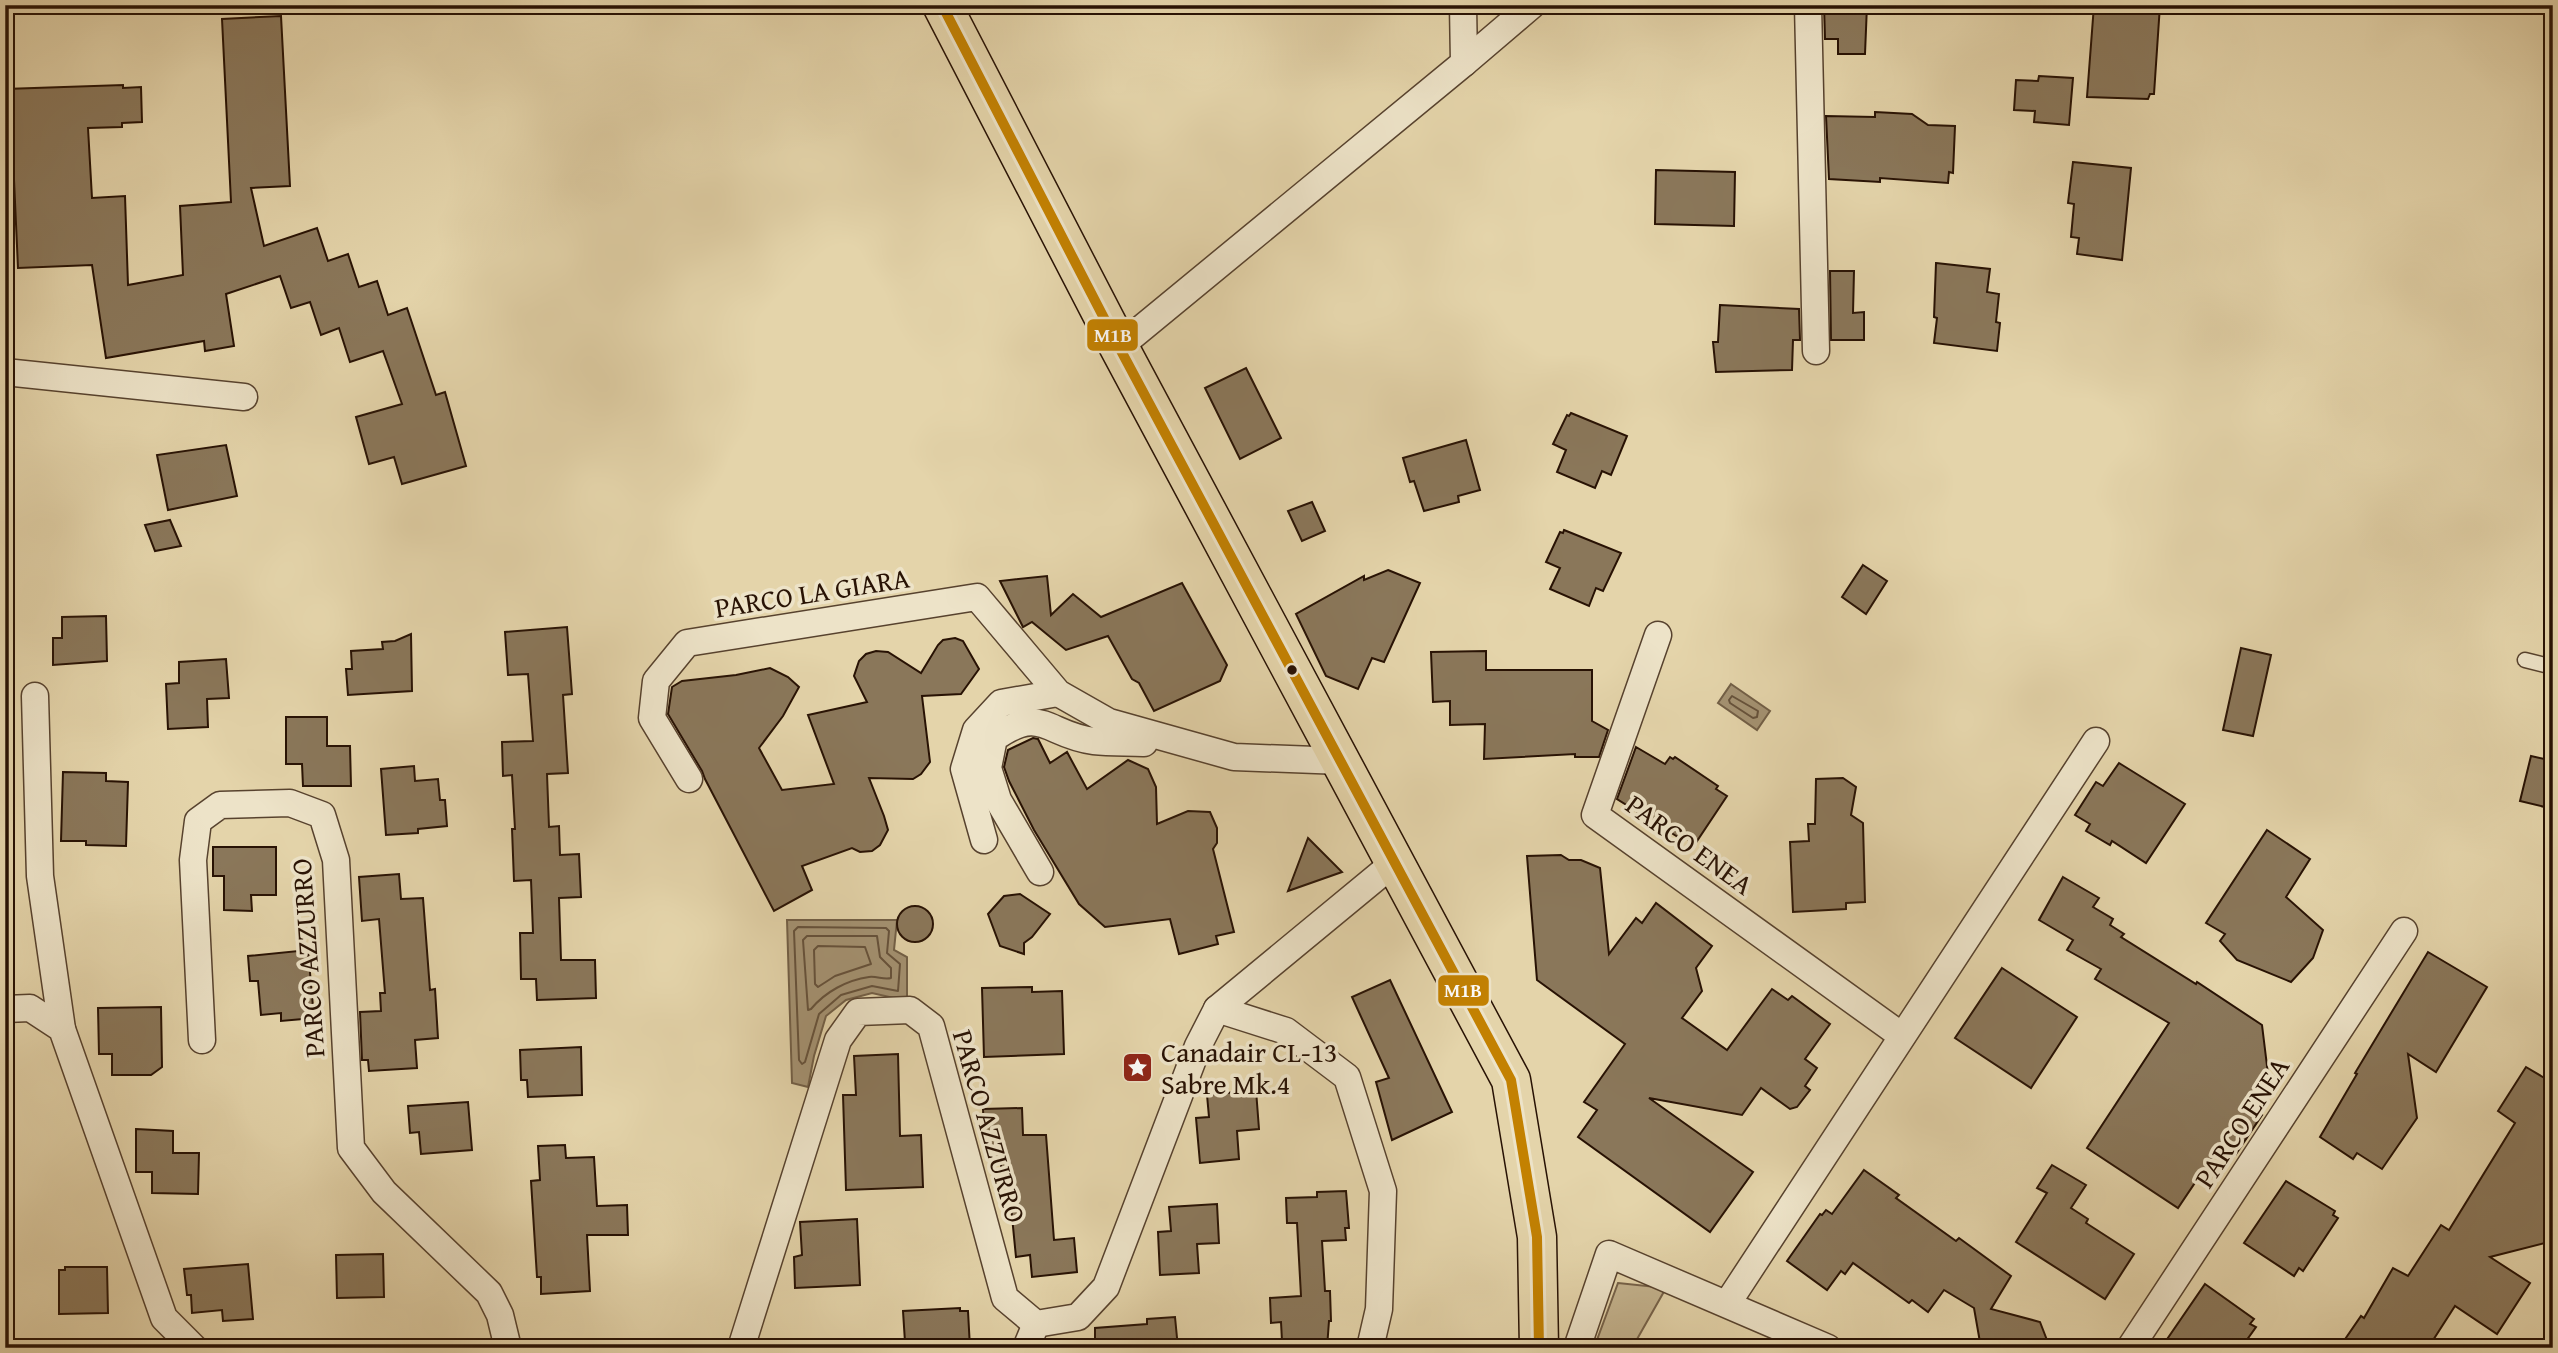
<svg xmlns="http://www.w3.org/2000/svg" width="2558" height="1353" font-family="'Gentium Book Plus',serif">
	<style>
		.green { fill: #c4b38e; stroke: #766249; stroke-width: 2 }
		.water { fill: #a49272; stroke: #725f46; stroke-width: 2 }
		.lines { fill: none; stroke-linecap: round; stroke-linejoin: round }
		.shore { stroke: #66523b; stroke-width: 2 }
		.building { fill: #8a775a; stroke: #281204; stroke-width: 2 }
		.lane-casing { stroke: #57422e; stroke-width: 17 }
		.street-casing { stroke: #57422e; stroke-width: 29 }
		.primary-casing { stroke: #281204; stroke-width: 41 }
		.lane { stroke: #ede3c8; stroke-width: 14 }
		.street { stroke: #ede3c8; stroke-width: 26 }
		.primary { stroke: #e4d4aa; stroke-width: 38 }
		.bus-1-casing { stroke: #ede3c8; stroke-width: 16 }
		.bus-1 { stroke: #c38101; stroke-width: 10 }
		.bus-dot { fill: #281204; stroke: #ede3c8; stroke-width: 2.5 }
		.labels { text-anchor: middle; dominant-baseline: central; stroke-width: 7; stroke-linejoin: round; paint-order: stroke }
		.street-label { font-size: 28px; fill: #281204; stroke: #ede3c8 }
		.poi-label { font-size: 28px; fill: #281204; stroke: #ede3c8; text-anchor: start }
		.line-badge { stroke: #ede3c8; stroke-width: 2.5 }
		.badge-label { font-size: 19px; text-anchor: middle; font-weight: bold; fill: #fff }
	</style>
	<rect width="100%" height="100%" fill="#e4d4aa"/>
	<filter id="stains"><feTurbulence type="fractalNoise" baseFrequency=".00286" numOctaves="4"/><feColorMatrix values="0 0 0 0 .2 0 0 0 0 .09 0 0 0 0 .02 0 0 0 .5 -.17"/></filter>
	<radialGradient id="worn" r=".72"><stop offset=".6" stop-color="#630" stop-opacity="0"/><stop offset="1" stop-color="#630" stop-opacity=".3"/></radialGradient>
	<polygon class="green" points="1618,1283 1666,1288 1632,1348 1594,1348"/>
	<g class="water">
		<polygon points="1731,684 1770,711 1757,730 1718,703"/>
		<polygon points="787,920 897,920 894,950 907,957 907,1001 872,993 846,1000 826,1016 814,1056 808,1087 792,1083"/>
	</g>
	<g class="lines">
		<g class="shore">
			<polygon points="1732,696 1758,711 1757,717 1753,718 1730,703 1729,700"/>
			<polygon points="798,927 886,928 889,931 887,953 900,964 898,991 872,986 841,995 819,1014 805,1062 802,1064 799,1060 794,931"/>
			<path d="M807,936H877L880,957L891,968V978C884,980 877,976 869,977C847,980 825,992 811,1009L808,1010L803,940Z"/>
			<polygon points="818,946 865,947 871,964 835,976 818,987 815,984 814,950"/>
		</g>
	</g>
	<g class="building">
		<polygon points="1824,5 1867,5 1865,54 1838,54 1838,39 1825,39"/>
		<polygon points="2094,5 2160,5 2154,94 2150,94 2148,99 2087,97"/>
		<polygon points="281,16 290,186 251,188 264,246 317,228 328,261 348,254 359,287 377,281 388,315 407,308 436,395 445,392 466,466 402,484 394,457 369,464 356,417 402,404 383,351 350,362 339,328 321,335 310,302 291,308 280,276 226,294 234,346 205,351 204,341 106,358 92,265 18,268 11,114 5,114 5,89 123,85 123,88 141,87 142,122 122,123 122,127 88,128 92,198 125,196 128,285 183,275 180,206 231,202 222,19"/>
		<polygon points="2039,76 2073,78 2069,125 2034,122 2035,111 2014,110 2016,80 2038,81"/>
		<polygon points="1875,112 1912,114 1928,125 1955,126 1953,173 1949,172 1948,183 1880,178 1880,182 1829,179 1826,116 1875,117"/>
		<polygon points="2073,162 2131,168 2122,260 2077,254 2079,238 2071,237 2074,204 2068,203"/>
		<polygon points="1656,170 1735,172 1734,226 1655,224"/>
		<polygon points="1936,263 1990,269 1987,292 1999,294 1996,322 2000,323 1997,351 1934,343 1937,318 1934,317"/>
		<polygon points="1830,271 1854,271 1853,313 1864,312 1864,340 1831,340"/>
		<polygon points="1720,305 1799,309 1800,340 1793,340 1792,370 1716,372 1713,342 1718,342"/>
		<polygon points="1246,368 1281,438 1240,459 1205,388"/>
		<polygon points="1571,413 1627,436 1611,475 1602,471 1595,488 1557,472 1566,450 1553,444 1567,415 1569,416"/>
		<polygon points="1466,440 1480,490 1458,496 1459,502 1424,511 1414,481 1410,482 1403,458"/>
		<polygon points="226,445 237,496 168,510 157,455"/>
		<polygon points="1312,502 1325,531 1302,541 1288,511"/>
		<polygon points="170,520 181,546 155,551 145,525"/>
		<polygon points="1564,530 1621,553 1603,591 1596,588 1589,606 1550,589 1560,568 1546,562 1560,532 1563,533"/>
		<polygon points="1863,565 1887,581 1866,614 1842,597"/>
		<polygon points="1388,570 1420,583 1384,662 1372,658 1358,689 1326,676 1296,614 1364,576 1364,580"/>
		<polygon points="1047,576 1051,615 1073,594 1101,617 1182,583 1227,665 1220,681 1154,711 1139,683 1132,679 1108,636 1066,650 1032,622 1023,627 1000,581"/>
		<polygon points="106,616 107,661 53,665 53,638 62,638 62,617"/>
		<polygon points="567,627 572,694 563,695 568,773 547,774 549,827 559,826 560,855 579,854 581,897 559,898 561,960 595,960 596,998 537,1000 536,979 521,979 520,933 533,933 531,880 514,881 512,829 515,829 512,775 503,776 502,742 533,741 528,674 508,675 505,632"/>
		<polygon points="411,634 412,691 348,695 346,669 352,669 351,651 383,649 382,642 395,641"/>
		<polygon points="955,638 963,641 979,669 961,694 922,696 930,762 921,774 913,779 869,778 884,816 888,830 880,845 872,851 860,852 852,848 802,866 812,890 774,911 705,779 702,771 668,714 672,687 682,681 736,675 770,668 788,677 799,687 783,716 759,748 782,790 834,784 808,715 867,702 854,676 859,661 866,654 876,651 888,652 921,673 938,645 943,640"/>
		<polygon points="2241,648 2271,655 2253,736 2223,730"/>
		<polygon points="1486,651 1486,670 1592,670 1592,721 1608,730 1599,757 1575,757 1575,754 1484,759 1485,724 1450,725 1450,701 1433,702 1431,652"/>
		<polygon points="226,659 229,698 207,699 208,727 168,729 166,684 179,683 179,662"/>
		<polygon points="286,717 327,717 327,746 350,746 351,786 303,786 302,764 286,764"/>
		<polygon points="1033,738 1038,739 1050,763 1067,752 1087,789 1128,760 1148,769 1156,787 1157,824 1188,811 1210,812 1217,828 1217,843 1213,849 1234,932 1216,936 1218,944 1179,954 1170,919 1105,927 1079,904 1034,830 1009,781 1004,767 1008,750"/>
		<polygon points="1636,747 1665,764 1670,757 1673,759 1675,757 1718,786 1716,789 1727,796 1695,844 1683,836 1681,839 1617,799"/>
		<polygon points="2531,756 2553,761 2553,809 2520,801"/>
		<polygon points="2119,763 2185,804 2146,863 2112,841 2110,845 2086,831 2090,824 2075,815 2096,782 2103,786"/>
		<polygon points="414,766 415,781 438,779 440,800 445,800 447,826 418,829 418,833 386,835 381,769"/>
		<polygon points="63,772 106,773 106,781 128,782 126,846 86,845 86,841 61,841"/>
		<polygon points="1843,778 1856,787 1851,815 1863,823 1865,902 1846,903 1846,909 1793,912 1790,842 1809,841 1808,824 1815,824 1816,779"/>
		<polygon points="2267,830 2310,859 2286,897 2323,930 2313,958 2291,982 2237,960 2220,941 2225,934 2206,923"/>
		<polygon points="1308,838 1342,872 1288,891"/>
		<polygon points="213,847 276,847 276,895 251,895 252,911 224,910 224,876 213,876"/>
		<polygon points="1561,855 1569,860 1581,860 1600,868 1609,954 1636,918 1642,923 1656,903 1712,946 1696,968 1702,991 1682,1018 1727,1050 1772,989 1788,1000 1792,996 1830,1024 1805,1059 1817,1068 1805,1086 1810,1090 1797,1107 1790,1109 1761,1088 1742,1115 1649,1098 1753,1172 1710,1232 1578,1137 1597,1110 1584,1102 1625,1044 1537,980 1527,856"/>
		<polygon points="399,874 401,899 423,898 430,990 435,989 438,1038 415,1040 417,1068 369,1071 368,1060 362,1060 360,1012 381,1011 380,993 385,993 379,919 362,921 359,877"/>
		<polygon points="2063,877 2099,898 2093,907 2113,919 2110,925 2124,934 2121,937 2196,984 2197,982 2262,1025 2268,1074 2246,1105 2262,1115 2236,1154 2221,1144 2178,1208 2087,1148 2169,1023 2095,979 2101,969 2067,950 2073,940 2039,920"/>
		<polygon points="1020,894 1050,914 1032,937 1024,943 1024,954 1000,946 988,914 1004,896"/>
		<circle cx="915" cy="924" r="18"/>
		<polygon points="308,950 314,1018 281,1021 281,1013 261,1015 258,981 250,981 248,956"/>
		<polygon points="2428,952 2487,987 2436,1072 2408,1054 2417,1118 2382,1169 2357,1153 2353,1159 2320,1137 2357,1074 2355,1073"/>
		<polygon points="2002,968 2077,1017 2031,1088 1955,1038"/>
		<polygon points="1390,980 1452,1112 1392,1140 1376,1082 1389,1078 1352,997"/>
		<polygon points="1032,987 1032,992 1062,991 1064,1054 984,1057 982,988"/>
		<polygon points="161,1007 162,1067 151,1075 112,1075 112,1054 99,1054 98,1008"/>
		<polygon points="581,1047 582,1095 528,1097 527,1080 521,1080 520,1050"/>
		<polygon points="898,1054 900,1136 921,1135 923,1187 846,1190 843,1095 856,1095 854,1056"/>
		<polygon points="2526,1067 2553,1083 2553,1241 2490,1257 2530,1283 2497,1334 2455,1306 2428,1348 2339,1348 2361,1316 2364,1318 2393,1268 2408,1276 2441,1225 2449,1230 2515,1123 2498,1111"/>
		<polygon points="1256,1090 1259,1129 1237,1131 1239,1159 1200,1163 1196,1118 1209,1117 1207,1095"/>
		<polygon points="468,1102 472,1150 421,1154 419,1132 410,1133 408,1106"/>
		<polygon points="1022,1108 1023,1135 1046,1135 1054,1240 1074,1238 1077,1272 1032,1277 1030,1255 1016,1257 1008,1176 1001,1176 1001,1154 985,1155 983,1109"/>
		<polygon points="136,1129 173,1131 173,1153 199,1153 198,1194 152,1193 152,1172 136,1172"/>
		<polygon points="565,1145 566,1158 594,1157 597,1206 627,1205 628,1235 587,1235 590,1291 541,1294 541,1277 537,1277 531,1181 540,1180 538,1146"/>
		<polygon points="2052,1165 2086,1185 2071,1208 2088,1219 2086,1223 2134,1254 2105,1299 2016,1242 2047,1193 2037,1188"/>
		<polygon points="1864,1170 1899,1195 1896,1198 1956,1241 1959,1238 2011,1276 1991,1309 2040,1322 2050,1348 1981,1348 1974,1308 1944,1290 1928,1312 1912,1300 1909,1303 1853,1263 1845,1274 1841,1271 1827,1290 1787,1261 1820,1214 1822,1215 1826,1210 1832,1214"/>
		<polygon points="2286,1181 2335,1211 2333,1215 2338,1218 2303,1271 2299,1268 2294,1276 2244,1243"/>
		<polygon points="1346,1191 1349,1228 1345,1228 1346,1240 1322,1241 1325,1291 1330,1291 1331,1321 1329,1321 1327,1348 1308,1348 1307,1340 1282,1341 1281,1322 1271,1323 1270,1298 1301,1296 1297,1223 1287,1223 1286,1198 1317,1197 1317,1192"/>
		<polygon points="1217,1204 1219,1243 1197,1244 1199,1273 1160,1275 1158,1232 1171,1231 1169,1207"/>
		<polygon points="857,1219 860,1285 795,1288 794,1257 802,1255 800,1222"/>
		<polygon points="383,1254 384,1297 337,1298 336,1255"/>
		<polygon points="248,1264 253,1319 223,1321 222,1310 192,1313 191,1295 187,1295 184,1269"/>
		<polygon points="65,1267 107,1267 108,1313 59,1314 59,1270 65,1270"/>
		<polygon points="2205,1284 2254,1319 2250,1324 2256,1327 2241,1348 2161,1348"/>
		<polygon points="960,1308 960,1311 968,1311 970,1348 910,1348 910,1342 905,1342 903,1311"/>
		<polygon points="1175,1317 1178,1348 1095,1348 1095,1328 1147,1324 1147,1319"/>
	</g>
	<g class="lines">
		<defs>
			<polyline id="lane" points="2525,660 2553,667"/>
			<g id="street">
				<polyline points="1808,5 1816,351"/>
				<polyline points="1464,63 1532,5"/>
				<polyline points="1119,347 1464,63 1463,5"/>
				<polyline points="5,372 244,397"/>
				<polyline points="1658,635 1595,815 1902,1036"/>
				<polyline points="35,696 40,876 62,1029"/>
				<polyline points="689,779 652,718 656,681 687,643 977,597 1058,693 1109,722 1234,757 1342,761"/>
				<polyline points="984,840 964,769 976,730 1001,703 1058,693"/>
				<path d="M1040,872L998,800L988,768L994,738C1043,704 1046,735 1094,741C1111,743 1128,742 1144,743"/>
				<polyline points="5,1009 30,1008 62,1029 164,1318 194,1348"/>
				<polyline points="1217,1009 1286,1031 1347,1077 1383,1191 1379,1309 1370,1348"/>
				<polyline points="202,1040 193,860 198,821 220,805 290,803 322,815 336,860 351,1148 384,1192 489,1293 500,1315 508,1348"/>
				<polyline points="1727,1304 2096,741"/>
				<polyline points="741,1348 838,1040 858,1012 910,1010 931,1026 1005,1298 1036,1324 1078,1317 1106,1287 1198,1046 1217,1009 1395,862"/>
				<polyline points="1026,1348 1036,1324"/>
				<polyline points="1577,1348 1609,1254 1828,1348"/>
				<polyline points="2130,1348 2404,931"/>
			</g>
			<polyline id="primary" points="942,5 1119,347 1511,1080 1537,1237 1539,1348"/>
		</defs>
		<use href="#lane" class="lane-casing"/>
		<use href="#street" class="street-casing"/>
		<use href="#primary" class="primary-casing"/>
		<use href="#lane" class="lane"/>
		<use href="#street" class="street"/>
		<use href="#primary" class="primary"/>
		<defs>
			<polyline id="bus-1" points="942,5 1119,347 1511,1080 1537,1237 1539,1348"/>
		</defs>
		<use href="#bus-1" class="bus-1-casing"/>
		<use href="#bus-1" class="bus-1"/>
	</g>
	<defs>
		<symbol id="sight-square" viewBox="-11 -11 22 22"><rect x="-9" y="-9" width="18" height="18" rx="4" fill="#8f2418" stroke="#ede3c8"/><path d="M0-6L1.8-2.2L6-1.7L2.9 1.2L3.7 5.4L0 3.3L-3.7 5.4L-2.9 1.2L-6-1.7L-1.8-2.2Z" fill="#fff"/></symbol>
	</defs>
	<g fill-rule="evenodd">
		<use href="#sight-square" x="1120" y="1050" width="35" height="35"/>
	</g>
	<circle class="bus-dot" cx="1292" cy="670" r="6"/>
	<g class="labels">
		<g class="street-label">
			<text transform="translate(812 592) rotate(-9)">PARCO LA GIARA</text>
			<text transform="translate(1690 844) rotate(36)">PARCO ENEA</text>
			<text transform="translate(307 958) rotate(-94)">PARCO AZZURRO</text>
			<text transform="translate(2241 1122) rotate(-57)">PARCO ENEA</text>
			<text transform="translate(990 1126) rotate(74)">PARCO AZZURRO</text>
		</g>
		<g class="poi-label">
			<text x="1161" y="1051">Canadair CL-13<tspan x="1161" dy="32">Sabre Mk.4</tspan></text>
		</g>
	</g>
	<g class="line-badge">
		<rect x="1086" y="318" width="53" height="34" rx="7" fill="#c38101"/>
		<rect x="1437" y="974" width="53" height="33" rx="7" fill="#c38101"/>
	</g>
	<g class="badge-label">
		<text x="1113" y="342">M1B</text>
		<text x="1463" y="997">M1B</text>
	</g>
	<rect width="2558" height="1353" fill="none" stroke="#e4d4aa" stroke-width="28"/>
	<rect x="7" y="7" width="2544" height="1339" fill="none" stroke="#281204" stroke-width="3.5"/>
	<rect x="14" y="14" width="2530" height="1325" fill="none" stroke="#281204" stroke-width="2"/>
	<rect width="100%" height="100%" filter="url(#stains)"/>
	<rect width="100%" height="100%" fill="url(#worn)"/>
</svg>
